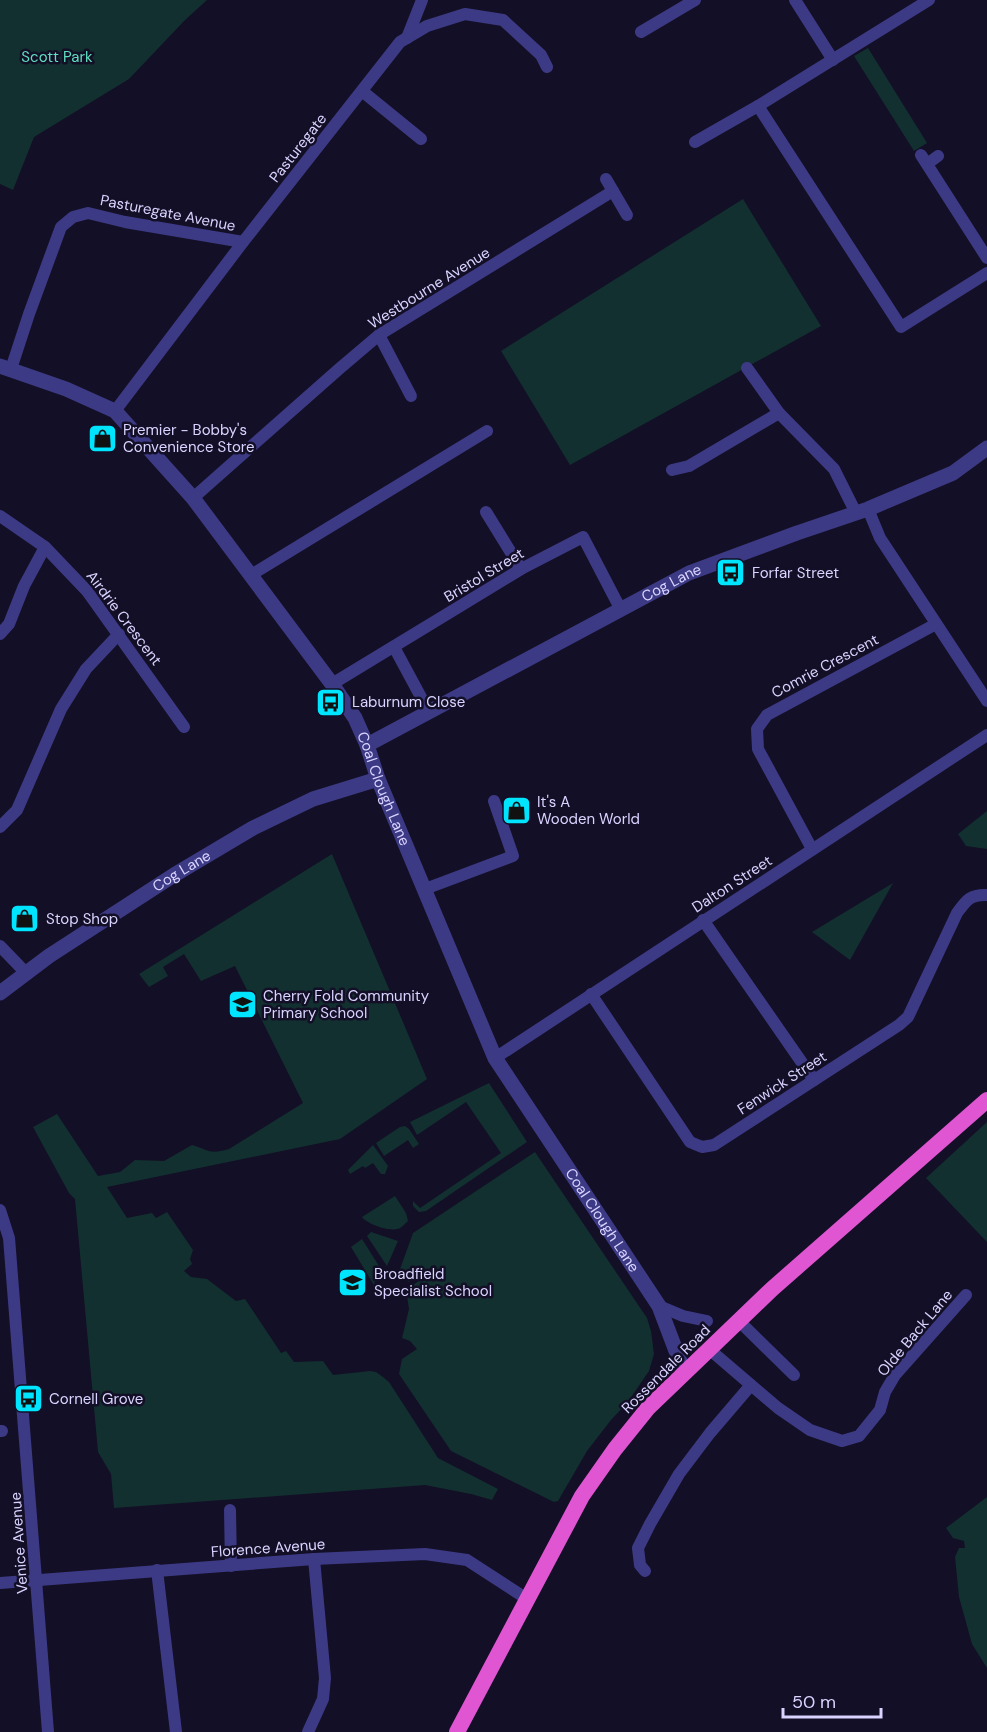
<svg xmlns="http://www.w3.org/2000/svg" width="987" height="1732" font-family="'DM Sans',sans-serif">
	<style>
		.green { fill: #12302f }
		.lines { fill: none; stroke-linecap: round; stroke-linejoin: round }
		.minor { stroke: #3d3a85; stroke-width: 12 }
		.tertiary { stroke: #3d3a85; stroke-width: 15 }
		.trunk { stroke: #e055d1; stroke-width: 16 }
		.labels { text-anchor: middle; dominant-baseline: central; stroke-width: 5; stroke-linejoin: round; paint-order: stroke }
		.park-label { font-size: 15px; fill: #5fe0c0; stroke: #130f26 }
		.street-label { font-size: 15px; fill: #d9d4ff; stroke: #130f26 }
		.poi-label { font-size: 15px; fill: #d9d4ff; stroke: #130f26; text-anchor: start }
	</style>
	<rect width="100%" height="100%" fill="#130f26"/>
	<g class="green">
		<polygon points="0,0 207,0 185,20 129,79 34,137 13,190 0,184"/>
		<polygon points="868,48 927,143 914,151 854,56"/>
		<polygon points="743,199 821,326 570,465 501,351"/>
		<polygon points="987,811 987,849 966,846 958,834"/>
		<path d="M332,854L427,1079L340,1139L107,1187L127,1218L152,1213L156,1218L167,1212L193,1250L190,1259L192,1264L184,1271L191,1277L207,1279L236,1301L245,1299L281,1353L286,1351L294,1362L323,1361L333,1375L370,1371L376,1372L383,1377L389,1382L438,1458L498,1489L492,1500L471,1494L425,1485L114,1508L111,1474L98,1452L75,1199L69,1193L33,1127L57,1114L98,1176L120,1172L135,1160L164,1161L192,1145C209,1150 209,1155 229,1149L303,1103L235,966L201,981L184,954L163,967L168,976L149,987L139,974Z"/>
		<polygon points="893,883 850,960 812,932"/>
		<polygon points="489,1083 527,1142 426,1211 419,1212 413,1206 413,1201 420,1208 501,1153 466,1102 417,1135 410,1122"/>
		<polygon points="987,1122 987,1242 926,1178"/>
		<polygon points="405,1126 409,1129 419,1144 413,1148 408,1140 384,1156 376,1143 400,1127"/>
		<polygon points="373,1145 388,1166 385,1174 381,1174 373,1163 365,1168 363,1166 350,1174 348,1170"/>
		<polygon points="535,1152 647,1318 651,1331 654,1354 649,1371 627,1403 611,1420 587,1451 558,1501 554,1502 451,1451 399,1374 402,1359 417,1349 410,1341 402,1338 409,1309 406,1290 437,1268 435,1265 409,1282 405,1280 400,1269 413,1233"/>
		<path d="M395,1196L406,1213L408,1221C406,1223 402,1227 400,1228C391,1233 367,1224 362,1217Z"/>
		<polygon points="371,1232 398,1241 387,1266 367,1236"/>
		<polygon points="362,1239 379,1266 374,1285 351,1247"/>
		<polygon points="987,1497 987,1668 972,1644 959,1597 955,1557 959,1548 965,1548 964,1541 953,1538 946,1528"/>
	</g>
	<g class="lines">
		<g class="minor">
			<polyline points="795,0 833,60"/>
			<polyline points="641,32 695,0"/>
			<polyline points="407,38 422,0"/>
			<polyline points="362,91 421,139"/>
			<polyline points="758,106 901,327 987,273"/>
			<polyline points="695,142 758,106 929,0"/>
			<polyline points="921,155 987,258"/>
			<polyline points="927,164 938,156"/>
			<polyline points="606,179 627,215"/>
			<polyline points="379,335 411,396"/>
			<polyline points="747,368 779,413 834,469 856,513"/>
			<polyline points="11,369 29,314 61,227 73,217 88,213 125,222 243,242"/>
			<polyline points="115,411 243,242 400,42 427,26 465,14 503,20 541,55 547,67"/>
			<polyline points="672,470 689,466 779,413"/>
			<polyline points="193,498 339,369 379,335 613,191"/>
			<polyline points="868,509 880,538 987,701"/>
			<polyline points="486,512 521,569"/>
			<polyline points="0,516 45,547 87,591 184,727"/>
			<polyline points="251,575 487,431"/>
			<polyline points="0,634 9,624 24,586 45,547"/>
			<polyline points="394,647 429,712"/>
			<polyline points="332,684 521,569 583,537 621,610"/>
			<polyline points="0,827 17,810 61,709 86,669 119,634"/>
			<polyline points="812,849 758,749 757,729 767,715 936,624"/>
			<polyline points="425,889 513,856 494,801"/>
			<polyline points="703,920 814,1080"/>
			<polyline points="0,946 27,974"/>
			<path d="M591,994L690,1142L702,1147L714,1145L899,1025L908,1017L957,913C966,901 970,894 987,895"/>
			<polyline points="495,1058 987,735"/>
			<polyline points="0,1210 9,1238 48,1732"/>
			<polyline points="659,1306 683,1316 707,1321"/>
			<polyline points="739,1321 794,1375"/>
			<polyline points="709,1349 778,1408 810,1430 842,1441 859,1436 880,1410 885,1392 895,1375 966,1295"/>
			<polyline points="0,1431 2,1431"/>
			<polyline points="230,1510 231,1566"/>
			<polyline points="157,1570 176,1732"/>
			<polyline points="645,1571 640,1565 638,1548 650,1524 679,1474 710,1433 751,1385"/>
			<polyline points="0,1583 314,1559 425,1554 467,1560 527,1599"/>
			<polyline points="308,1732 323,1699 325,1678 314,1559"/>
		</g>
		<g class="tertiary">
			<path id="s1" d="M0,366L66,389L115,411L193,498L332,684L355,718L367,745L378,779L495,1058L659,1306L684,1372"/>
			<path id="s2" d="M367,745L689,573L797,533L868,509L953,473L987,448"/>
			<path id="s3" d="M0,993L49,956L174,875L253,828L313,799L378,779"/>
		</g>
		<polyline class="trunk" points="457,1732 582,1496 615,1449 648,1408 772,1289 987,1100"/>
	</g>
	<defs>
		<symbol id="shop-square" viewBox="-11 -11 22 22"><rect x="-9" y="-9" width="18" height="18" rx="4" fill="#00e5ff" stroke="#130f26"/><path d="M-5-2.5h2.3a2.7 3.5 0 0 1 5.4 0H5L5.5 6h-11ZM-1.5-2.5h3a1.5 2.3 0 0 0-3 0Z" fill="#111"/></symbol>
		<symbol id="bus-square" viewBox="-11 -11 22 22"><rect x="-9" y="-9" width="18" height="18" rx="4" fill="#00e5ff" stroke="#130f26"/><path d="M-5-6H5V4H4V6H2V4H-2V6H-4V4H-5ZM-3.5-4V0h7V-4ZM-3.5 1.2v1.5H-2V1.2ZM2 1.2v1.5H3.5V1.2Z" fill="#111"/></symbol>
		<symbol id="school-square" viewBox="-11 -11 22 22"><rect x="-9" y="-9" width="18" height="18" rx="4" fill="#00e5ff" stroke="#130f26"/><path d="M0-5L7-2L0 1L-7-2ZM-4 1L0 2.5L4 1V4Q0 6-4 4Z" fill="#111"/></symbol>
	</defs>
	<g fill-rule="evenodd">
		<use href="#shop-square" x="86" y="422" width="33" height="33"/>
		<use href="#bus-square" x="714" y="556" width="33" height="33"/>
		<use href="#bus-square" x="314" y="686" width="33" height="33"/>
		<use href="#shop-square" x="500" y="794" width="33" height="33"/>
		<use href="#shop-square" x="8" y="902" width="33" height="33"/>
		<use href="#school-square" x="226" y="988" width="33" height="33"/>
		<use href="#school-square" x="336" y="1266" width="33" height="33"/>
		<use href="#bus-square" x="12" y="1382" width="33" height="33"/>
	</g>
	<g class="labels">
		<g class="park-label">
			<text x="57" y="57">Scott Park</text>
		</g>
		<g class="street-label">
			<text transform="translate(298 148) rotate(-52)">Pasturegate</text>
			<text transform="translate(168 213) rotate(11)">Pasturegate Avenue</text>
			<text transform="translate(429 288) rotate(-32)">Westbourne Avenue</text>
			<text transform="translate(484 575) rotate(-31)">Bristol Street</text>
			<text stroke="none"><textPath href="#s2" startOffset="345">Cog Lane</textPath></text>
			<text transform="translate(124 618) rotate(53)">Airdrie Crescent</text>
			<text transform="translate(825 666) rotate(-28)">Comrie Crescent</text>
			<text stroke="none"><textPath href="#s1" startOffset="590">Coal Clough Lane</textPath></text>
			<text stroke="none"><textPath href="#s3" startOffset="219">Cog Lane</textPath></text>
			<text transform="translate(732 884) rotate(-33)">Dalton Street</text>
			<text transform="translate(782 1083) rotate(-33)">Fenwick Street</text>
			<text stroke="none"><textPath href="#s1" startOffset="1076">Coal Clough Lane</textPath></text>
			<text transform="translate(915 1333) rotate(-50)">Olde Back Lane</text>
			<text transform="translate(666 1369) rotate(-45)">Rossendale Road</text>
			<text transform="translate(19 1543) rotate(-94)">Venice Avenue</text>
			<text transform="translate(268 1548) rotate(-4)">Florence Avenue</text>
		</g>
		<g class="poi-label">
			<text x="123" y="430">Premier - Bobby's<tspan x="123" dy="17">Convenience Store</tspan></text>
			<text x="752" y="573">Forfar Street</text>
			<text x="352" y="702">Laburnum Close</text>
			<text x="537" y="802">It's A<tspan x="537" dy="17">Wooden World</tspan></text>
			<text x="46" y="919">Stop Shop</text>
			<text x="263" y="996">Cherry Fold Community<tspan x="263" dy="17">Primary School</tspan></text>
			<text x="374" y="1274">Broadfield<tspan x="374" dy="17">Specialist School</tspan></text>
			<text x="49" y="1399">Cornell Grove</text>
		</g>
	</g>
	<path d="M783 1708v9h98v-9" fill="none" stroke="#d9d4ff" stroke-width="3"/>
	<text x="792" y="1708" font-size="18" fill="#d9d4ff" stroke="#130f26" stroke-width="4.5" paint-order="stroke">50 m</text>
</svg>
